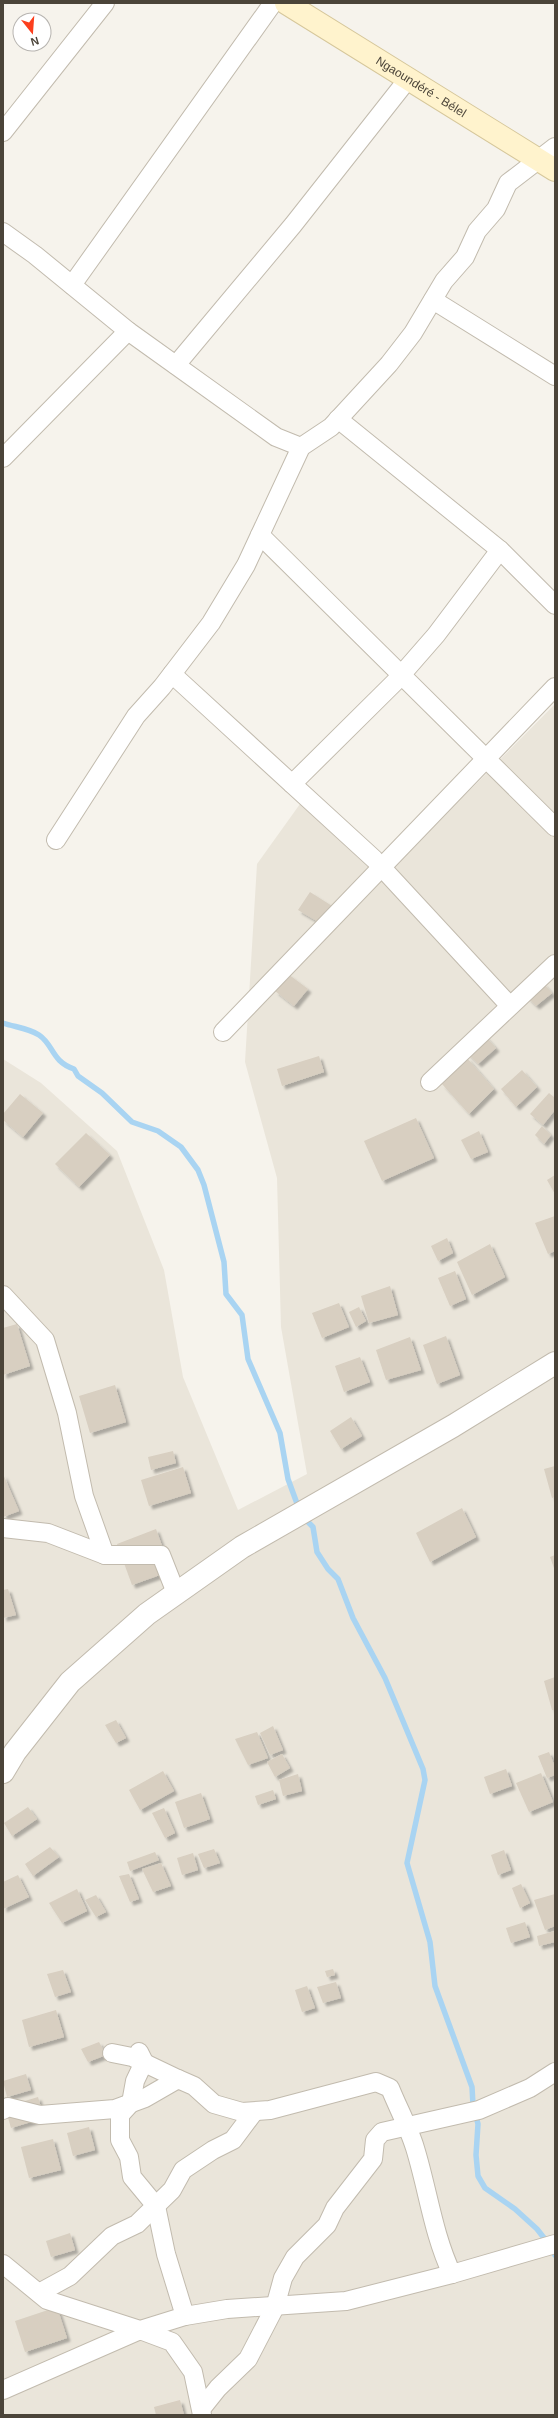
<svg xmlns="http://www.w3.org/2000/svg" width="558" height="2418" font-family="Helvetica,sans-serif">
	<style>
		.residential { fill: #eae5da }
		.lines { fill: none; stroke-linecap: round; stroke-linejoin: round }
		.stream { stroke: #a9d4f2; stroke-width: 5.5 }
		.building { fill: #d8cfc1; filter: url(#shadow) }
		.minor-casing { stroke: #c2bbae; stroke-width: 20 }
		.tertiary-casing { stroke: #c2bbae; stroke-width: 24 }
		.secondary-casing { stroke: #d6c79b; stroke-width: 24 }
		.minor { stroke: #fff; stroke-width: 18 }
		.tertiary { stroke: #fff; stroke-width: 22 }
		.secondary { stroke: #fff3cd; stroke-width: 22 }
		.labels { text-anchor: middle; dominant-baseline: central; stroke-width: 3.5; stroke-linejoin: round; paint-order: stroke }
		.street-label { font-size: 12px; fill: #4b4439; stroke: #fff }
	</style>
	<defs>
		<filter id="shadow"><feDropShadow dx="3.5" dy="3.5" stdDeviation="1" flood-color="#0004"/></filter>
	</defs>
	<rect width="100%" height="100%" fill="#f6f3ec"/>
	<polygon class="residential" points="555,704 555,2415 3,2415 3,1059 41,1083 117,1151 164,1270 183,1377 238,1510 307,1474 281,1327 277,1178 245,1062 257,864 305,797 386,868 474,786"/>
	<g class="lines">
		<g class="stream">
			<path d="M3,1023C14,1027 28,1028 39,1035C54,1045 51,1061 74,1069L78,1076L102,1093L132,1122L158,1131L181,1147L198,1170L204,1185L224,1262L226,1294L242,1315L248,1359L280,1433L288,1479L299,1509"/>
			<polyline points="303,1517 313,1527 317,1552 328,1569 338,1579 353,1618 385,1678 423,1769 425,1780 407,1863 430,1942 435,1986 472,2087 473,2105 478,2124 476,2155 478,2176 485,2188 515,2209 537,2229 548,2243 555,2255"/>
		</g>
	</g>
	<g class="building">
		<polygon points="310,892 332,906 320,923 298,910"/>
		<polygon points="288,974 308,989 294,1006 275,991"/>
		<polygon points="543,983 552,993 536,1006 527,997"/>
		<polygon points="485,1036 496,1048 478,1064 467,1053"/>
		<polygon points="319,1056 324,1072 282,1086 277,1069"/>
		<polygon points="467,1058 494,1089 469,1114 442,1084"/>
		<polygon points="522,1070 537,1087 516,1107 501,1089"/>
		<polygon points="549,1093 555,1098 555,1110 543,1125 530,1114"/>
		<polygon points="20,1094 43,1113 23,1137 3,1120 3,1114"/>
		<polygon points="416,1118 434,1158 382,1181 364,1141"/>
		<polygon points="542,1126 551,1135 544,1144 535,1135"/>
		<polygon points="479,1131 488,1152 471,1159 461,1140"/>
		<polygon points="86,1133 110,1155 79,1187 55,1164"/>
		<polygon points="555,1175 555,1194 547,1180"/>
		<polygon points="555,1216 555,1251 548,1254 535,1223"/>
		<polygon points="447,1238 453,1253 438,1261 431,1246"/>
		<polygon points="490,1244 505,1277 472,1295 457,1262"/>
		<polygon points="455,1271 466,1299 450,1306 438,1278"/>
		<polygon points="390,1286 398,1315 369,1323 361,1296"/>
		<polygon points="339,1303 349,1327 322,1338 312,1313"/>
		<polygon points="359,1307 366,1321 356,1327 349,1312"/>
		<polygon points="17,1324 30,1366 3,1375 3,1328"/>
		<polygon points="446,1336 460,1375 437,1384 423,1345"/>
		<polygon points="410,1337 421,1370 386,1380 376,1350"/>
		<polygon points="360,1357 370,1382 344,1392 335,1366"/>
		<polygon points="115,1385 126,1422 90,1433 79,1396"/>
		<polygon points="351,1417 362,1436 341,1449 330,1431"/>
		<polygon points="173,1451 176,1463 151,1470 148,1457"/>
		<polygon points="555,1466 555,1497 552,1498 544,1469"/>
		<polygon points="183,1467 191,1493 149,1506 141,1480"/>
		<polygon points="3,1474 19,1511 3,1517"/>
		<polygon points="462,1508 476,1537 430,1562 416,1533"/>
		<polygon points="156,1529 171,1571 132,1585 117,1544"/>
		<polygon points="555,1555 555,1571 550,1557"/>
		<polygon points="8,1589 16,1615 3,1618 3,1590"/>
		<polygon points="555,1677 555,1710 552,1710 544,1681"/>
		<polygon points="116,1720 126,1738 116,1743 105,1725"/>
		<polygon points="273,1726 283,1750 270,1755 260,1733"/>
		<polygon points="257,1732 268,1758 248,1765 235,1739"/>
		<polygon points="549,1752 555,1767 555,1775 547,1778 538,1756"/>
		<polygon points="282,1754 290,1768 275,1777 267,1762"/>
		<polygon points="506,1769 512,1786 490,1794 484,1777"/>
		<polygon points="163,1771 174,1791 140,1810 129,1790"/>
		<polygon points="541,1773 553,1802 529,1812 516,1783"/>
		<polygon points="298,1774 302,1791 283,1796 279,1780"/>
		<polygon points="273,1790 276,1799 258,1805 255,1796"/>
		<polygon points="201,1793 210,1819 184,1828 175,1802"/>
		<polygon points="28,1807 37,1819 12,1836 4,1823"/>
		<polygon points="164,1808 175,1833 165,1838 152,1813"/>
		<polygon points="50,1847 59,1857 33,1876 25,1864"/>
		<polygon points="214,1849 220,1863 204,1868 198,1854"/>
		<polygon points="504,1850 511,1870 498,1875 491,1855"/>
		<polygon points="155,1852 159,1860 130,1871 127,1862"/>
		<polygon points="193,1853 198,1870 182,1875 177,1858"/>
		<polygon points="161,1863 171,1886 153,1892 142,1869"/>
		<polygon points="129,1874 139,1899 130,1902 119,1876"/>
		<polygon points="18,1875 29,1897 3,1909 3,1882"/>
		<polygon points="521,1884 530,1903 520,1908 512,1888"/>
		<polygon points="77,1889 87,1911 62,1923 49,1903"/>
		<polygon points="555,1894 555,1926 545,1930 534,1900"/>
		<polygon points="96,1895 106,1912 96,1917 85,1900"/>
		<polygon points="525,1922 530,1937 511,1943 506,1928"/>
		<polygon points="555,1931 555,1942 539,1946 537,1936"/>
		<polygon points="333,1969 335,1975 327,1977 325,1971"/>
		<polygon points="63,1970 71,1992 55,1997 47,1974"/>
		<polygon points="336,1982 341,1998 323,2003 317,1987"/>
		<polygon points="307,1986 315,2008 302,2012 295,1990"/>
		<polygon points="56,2010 64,2037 29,2047 22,2020"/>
		<polygon points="99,2042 106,2055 88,2062 81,2049"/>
		<polygon points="26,2074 31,2090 7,2097 3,2081"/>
		<polygon points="38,2097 44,2118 11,2128 5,2107"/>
		<polygon points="89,2127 95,2150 73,2156 67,2133"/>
		<polygon points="53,2139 61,2170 29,2178 21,2147"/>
		<polygon points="70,2233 75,2250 51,2257 46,2241"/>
		<polygon points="57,2307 67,2338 25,2352 15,2321"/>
		<polygon points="180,2400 184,2415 156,2415 154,2407"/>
	</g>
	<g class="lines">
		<defs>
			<g id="minor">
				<polyline points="3,132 105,3"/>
				<polyline points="3,232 35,255 128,331 276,437 301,447"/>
				<polyline points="72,285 273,3"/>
				<polyline points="433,300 555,376"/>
				<polyline points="176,365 293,225 408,79"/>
				<polyline points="338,419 500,550 555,605"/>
				<polyline points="3,458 128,331"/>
				<polyline points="260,535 555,827"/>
				<polyline points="172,674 374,859 510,1006"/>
				<polyline points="292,784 395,682 436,635 500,550"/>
				<polyline points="56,840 136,716 162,687 211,623 246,565 301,447 331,427 389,364 413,333 444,281 465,257 477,231 496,209 508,183 555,147"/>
				<polyline points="223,1032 555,687"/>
				<polyline points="430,1082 555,964"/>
				<polyline points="3,1295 45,1340 67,1413 84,1496 105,1555 161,1555 176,1593"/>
				<polyline points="3,1528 48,1533 105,1555"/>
				<polyline points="139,2052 144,2062 135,2081 131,2103 120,2115 120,2140 129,2157 132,2177 156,2206 166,2254 185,2316"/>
				<polyline points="112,2053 132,2057 178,2079"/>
				<path d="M3,2110L8,2107L40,2115L115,2109L145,2098L178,2079L194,2086L214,2104L242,2112L270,2110L376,2082L390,2088C398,2108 409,2128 415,2148C428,2190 433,2234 452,2274"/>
				<polyline points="3,2264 47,2300 140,2330 185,2316 227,2309 346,2301 452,2274 555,2244"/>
				<polyline points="39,2293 70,2276 112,2236 137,2224 172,2190 183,2170 213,2150 233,2140 254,2112"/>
				<polyline points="3,2390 140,2330 172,2342 193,2372 202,2415"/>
				<polyline points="202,2408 218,2388 248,2359 275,2307 283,2278 295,2257 327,2225 335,2208 373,2159 375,2140 382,2132 479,2110 530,2088 555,2072"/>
			</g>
			<polyline id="tertiary" points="3,1772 15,1752 70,1682 147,1614 242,1547 453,1426 555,1363"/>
			<g id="secondary">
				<path id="s1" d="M286,3L555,170"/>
			</g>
		</defs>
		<use href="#minor" class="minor-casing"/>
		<use href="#tertiary" class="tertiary-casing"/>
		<use href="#secondary" class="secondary-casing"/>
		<use href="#minor" class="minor"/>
		<use href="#tertiary" class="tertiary"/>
		<use href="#secondary" class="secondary"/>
	</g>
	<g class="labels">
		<g class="street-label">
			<text stroke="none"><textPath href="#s1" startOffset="159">Ngaoundéré - Bélel</textPath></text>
		</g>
	</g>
	<rect width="558" height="2418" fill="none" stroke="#4b4439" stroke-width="8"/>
	<g transform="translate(32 32) rotate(163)"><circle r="19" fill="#ffffff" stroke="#b7b4b0"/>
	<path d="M0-3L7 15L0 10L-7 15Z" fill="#fc3f1d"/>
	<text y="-6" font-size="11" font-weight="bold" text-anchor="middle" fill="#4b4439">N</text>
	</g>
</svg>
